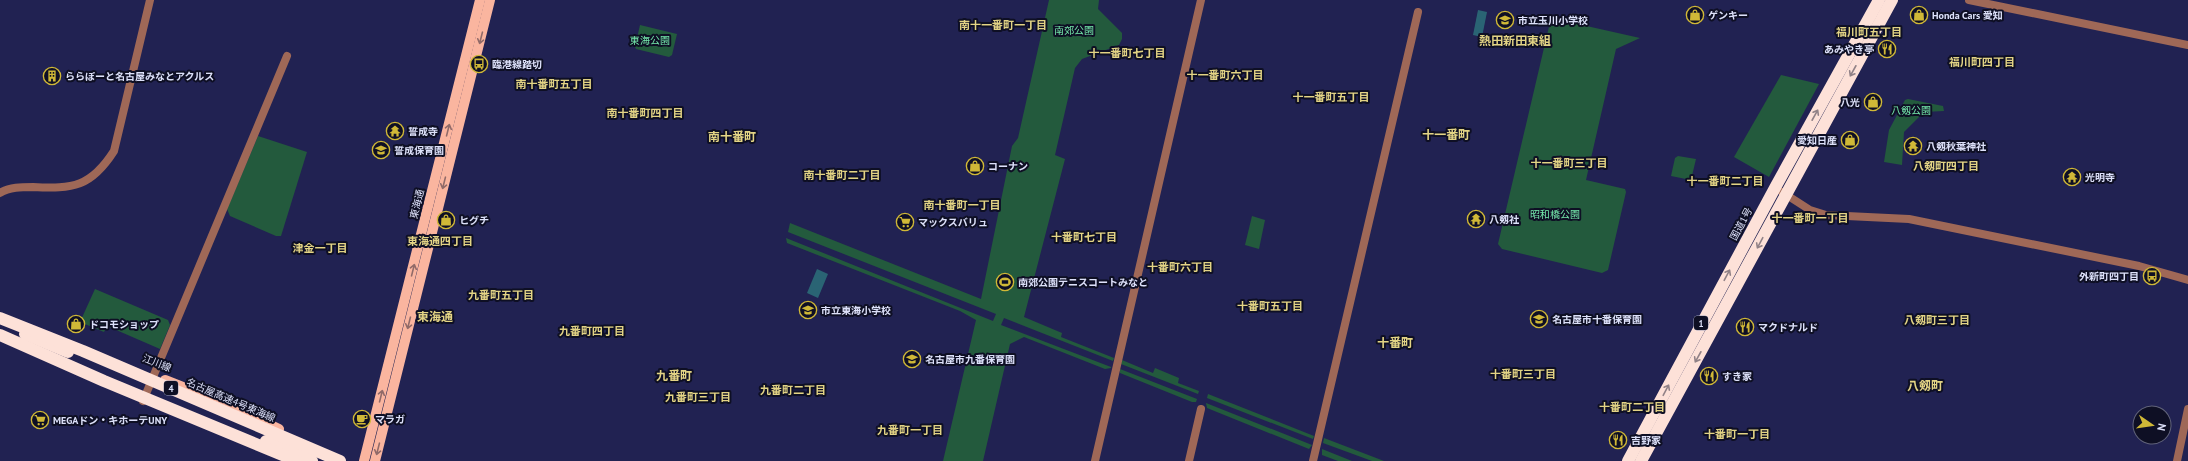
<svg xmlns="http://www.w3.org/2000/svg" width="2188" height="461" font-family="'PT Sans','Noto Sans JP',sans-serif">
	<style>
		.green { fill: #235a3d }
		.water { fill: #2a6474 }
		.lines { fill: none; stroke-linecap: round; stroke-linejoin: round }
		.minor { stroke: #9f6857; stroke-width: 8 }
		.major { stroke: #fab59f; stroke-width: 10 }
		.highway { stroke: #fde1d8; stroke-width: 12 }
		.highway-bridge { stroke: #fde1d8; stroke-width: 12 }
		.oneway { stroke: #906a68 }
		.oneway2 { stroke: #918287 }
		.labels { text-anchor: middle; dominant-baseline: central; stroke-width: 4; stroke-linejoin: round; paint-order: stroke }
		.shield { fill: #0e0f24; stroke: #9fa2ba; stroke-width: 1 }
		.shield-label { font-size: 9px; font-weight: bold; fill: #dde1fa }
		.poi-label { font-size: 10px; font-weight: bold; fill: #dde1fa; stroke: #0e0f24; text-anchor: start }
		.park-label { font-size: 10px; fill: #76ebad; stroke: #0e0f24 }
		.street-label { font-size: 10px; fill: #dde1fa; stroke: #0e0f24 }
		.neighbourhood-label { font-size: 11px; font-weight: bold; fill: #e3d485; stroke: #0e0f24 }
		.quarter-label { font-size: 12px; font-weight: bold; fill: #e3d485; stroke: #0e0f24 }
	</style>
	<rect width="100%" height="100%" fill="#212252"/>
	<g class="green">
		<polygon points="1049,0 1099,0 1098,9 1122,33 1122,39 1119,45 1082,59 1075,68 1055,155 1065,159 1024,317 1062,333 1061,337 1114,358 1113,361 1004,318 1001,325 1111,367 1111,368 1105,369 1024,337 1010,344 983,461 943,461 976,320 960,311 787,243 786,238 993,321 996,314 788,232 790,223 981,299 1012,146 1018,138"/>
		<polygon points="1551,18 1640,38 1616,49 1586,180 1625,189 1626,192 1608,270 1602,273 1502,249 1498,244"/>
		<polygon points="640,25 677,34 672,55 669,57 636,49 635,47"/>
		<polygon points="1781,75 1819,84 1769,177 1734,157"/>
		<polygon points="1908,99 1943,106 1944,111 1924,112 1904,132 1902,165 1884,162 1889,130 1905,100"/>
		<polygon points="258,136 307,152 281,236 276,236 230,216 227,209"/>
		<polygon points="1678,156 1696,159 1691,180 1671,176 1675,158"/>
		<polygon points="1252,216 1265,220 1259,249 1245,245"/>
		<polygon points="95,289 168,320 170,325 160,349 107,326 104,332 80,322"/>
		<polygon points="1122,360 1153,373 1155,368 1179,378 1178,383 1199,391 1198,394 1121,364"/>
		<polygon points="1120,369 1197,399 1196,402 1192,402 1120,373"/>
		<polygon points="1208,394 1314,436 1313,439 1207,398"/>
		<polygon points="1206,403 1312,445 1309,449 1207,408"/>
		<polygon points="1324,438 1384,461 1372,461 1323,443"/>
		<polygon points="1322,449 1352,461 1338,461 1322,455"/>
	</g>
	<g class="water">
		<polygon points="1478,10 1487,12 1482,37 1473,35"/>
		<polygon points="817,269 828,274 818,298 807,293"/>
	</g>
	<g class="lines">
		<g class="minor">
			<polyline points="1969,0 2188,45"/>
			<polyline points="1782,192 1810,210 1826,215 1909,219 2139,266 2188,280"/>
			<path d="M0,193C9,187 22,187 33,187C73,189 91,187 114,151L150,0"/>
			<polyline points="143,401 287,56"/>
			<polyline points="1095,461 1201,0"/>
			<polyline points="1189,461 1201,409"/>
			<polyline points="1313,461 1418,12"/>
			<polyline points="2177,461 2188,409"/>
		</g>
		<g class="major">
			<polyline points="165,380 231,406 279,429"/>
			<polyline points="364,461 480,0"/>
			<polyline points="375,461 490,0"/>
		</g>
		<g class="highway">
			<polyline points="25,334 68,352"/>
			<polyline points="266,441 312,461"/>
			<polyline points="1628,461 1776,186 1879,0"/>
			<polyline points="1641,461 1892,0"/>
		</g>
		<g class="highway-bridge">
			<polyline points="0,318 83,351 340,461"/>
			<polyline points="0,335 104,381 297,461"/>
		</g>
	</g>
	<defs><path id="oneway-shaft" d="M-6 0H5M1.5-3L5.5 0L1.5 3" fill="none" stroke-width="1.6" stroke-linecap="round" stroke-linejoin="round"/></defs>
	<g class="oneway">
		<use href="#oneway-shaft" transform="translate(481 38) rotate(104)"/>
		<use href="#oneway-shaft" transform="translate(448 130) rotate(-76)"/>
		<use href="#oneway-shaft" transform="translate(444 183) rotate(104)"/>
		<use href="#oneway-shaft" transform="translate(413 270) rotate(-76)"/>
		<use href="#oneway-shaft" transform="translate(409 323) rotate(104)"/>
		<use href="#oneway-shaft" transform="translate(381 396) rotate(-76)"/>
		<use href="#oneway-shaft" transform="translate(378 449) rotate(104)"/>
	</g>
	<g class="oneway2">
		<use href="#oneway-shaft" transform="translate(1853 71) rotate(119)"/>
		<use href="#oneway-shaft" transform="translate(1815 115) rotate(-61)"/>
		<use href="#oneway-shaft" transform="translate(1760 243) rotate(118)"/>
		<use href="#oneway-shaft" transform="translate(1727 275) rotate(-62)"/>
		<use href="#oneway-shaft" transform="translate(1698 357) rotate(119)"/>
		<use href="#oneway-shaft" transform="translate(1666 390) rotate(-62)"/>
	</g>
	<defs>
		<symbol id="shop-ring" viewBox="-11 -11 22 22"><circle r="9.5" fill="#0e0f24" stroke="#d0b837" stroke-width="1.5"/><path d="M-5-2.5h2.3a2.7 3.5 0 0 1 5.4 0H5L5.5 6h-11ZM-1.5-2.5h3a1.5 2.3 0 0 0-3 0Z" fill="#d0b837"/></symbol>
		<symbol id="school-ring" viewBox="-11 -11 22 22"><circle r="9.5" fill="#0e0f24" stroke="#d0b837" stroke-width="1.5"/><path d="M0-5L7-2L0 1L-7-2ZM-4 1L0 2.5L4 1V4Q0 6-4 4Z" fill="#d0b837"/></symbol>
		<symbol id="restaurant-ring" viewBox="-11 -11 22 22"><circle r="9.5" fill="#0e0f24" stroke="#d0b837" stroke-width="1.5"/><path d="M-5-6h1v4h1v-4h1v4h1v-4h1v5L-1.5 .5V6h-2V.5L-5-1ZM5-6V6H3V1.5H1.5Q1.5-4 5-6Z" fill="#d0b837"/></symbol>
		<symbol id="bus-ring" viewBox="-11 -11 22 22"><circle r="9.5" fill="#0e0f24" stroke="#d0b837" stroke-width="1.5"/><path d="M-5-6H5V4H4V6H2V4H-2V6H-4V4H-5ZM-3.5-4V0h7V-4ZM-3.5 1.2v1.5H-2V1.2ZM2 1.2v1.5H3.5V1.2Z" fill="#d0b837"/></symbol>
		<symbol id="building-ring" viewBox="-11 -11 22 22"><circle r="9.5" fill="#0e0f24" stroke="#d0b837" stroke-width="1.5"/><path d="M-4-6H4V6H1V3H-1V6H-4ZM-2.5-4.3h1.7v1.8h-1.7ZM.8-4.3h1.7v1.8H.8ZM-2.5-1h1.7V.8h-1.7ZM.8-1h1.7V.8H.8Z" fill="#d0b837"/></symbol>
		<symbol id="temple-ring" viewBox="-11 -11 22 22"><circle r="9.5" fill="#0e0f24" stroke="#d0b837" stroke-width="1.5"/><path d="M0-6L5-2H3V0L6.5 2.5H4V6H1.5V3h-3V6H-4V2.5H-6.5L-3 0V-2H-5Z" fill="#d0b837"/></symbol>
		<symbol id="supermarket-ring" viewBox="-11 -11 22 22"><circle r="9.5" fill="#0e0f24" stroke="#d0b837" stroke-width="1.5"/><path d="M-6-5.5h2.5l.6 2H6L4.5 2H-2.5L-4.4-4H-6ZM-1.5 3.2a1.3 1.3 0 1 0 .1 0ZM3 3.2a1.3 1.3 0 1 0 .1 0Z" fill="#d0b837"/></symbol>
		<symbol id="stadium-ring" viewBox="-11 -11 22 22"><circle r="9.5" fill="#0e0f24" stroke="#d0b837" stroke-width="1.5"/><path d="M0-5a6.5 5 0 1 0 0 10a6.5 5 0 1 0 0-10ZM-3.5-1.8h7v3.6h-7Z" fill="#d0b837"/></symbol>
		<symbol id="cafe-ring" viewBox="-11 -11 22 22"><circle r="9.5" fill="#0e0f24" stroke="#d0b837" stroke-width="1.5"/><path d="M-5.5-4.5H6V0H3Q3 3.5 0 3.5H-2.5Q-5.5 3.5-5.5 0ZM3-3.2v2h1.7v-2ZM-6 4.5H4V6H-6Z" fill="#d0b837"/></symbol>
	</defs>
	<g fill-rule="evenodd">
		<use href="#shop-ring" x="1685" y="5" width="20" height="20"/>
		<use href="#shop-ring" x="1909" y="5" width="20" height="20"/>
		<use href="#school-ring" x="1495" y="10" width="20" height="20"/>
		<use href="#restaurant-ring" x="1877" y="39" width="20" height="20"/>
		<use href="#bus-ring" x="469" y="54" width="20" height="20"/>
		<use href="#building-ring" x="42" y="66" width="20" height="20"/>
		<use href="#shop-ring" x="1863" y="92" width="20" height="20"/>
		<use href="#temple-ring" x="385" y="121" width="20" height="20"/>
		<use href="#shop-ring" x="1840" y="130" width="20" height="20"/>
		<use href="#temple-ring" x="1903" y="136" width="20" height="20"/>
		<use href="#school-ring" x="371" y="140" width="20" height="20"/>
		<use href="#shop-ring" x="965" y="156" width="20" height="20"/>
		<use href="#temple-ring" x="2062" y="167" width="20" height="20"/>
		<use href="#temple-ring" x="1466" y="209" width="20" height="20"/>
		<use href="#shop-ring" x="436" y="210" width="20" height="20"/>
		<use href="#supermarket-ring" x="895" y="212" width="20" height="20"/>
		<use href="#bus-ring" x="2142" y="266" width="20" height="20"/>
		<use href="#stadium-ring" x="995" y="272" width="20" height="20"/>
		<use href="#school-ring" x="798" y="300" width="20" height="20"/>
		<use href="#school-ring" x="1529" y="309" width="20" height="20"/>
		<use href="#shop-ring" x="66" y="314" width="20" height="20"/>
		<use href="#restaurant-ring" x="1735" y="317" width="20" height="20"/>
		<use href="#school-ring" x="902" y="349" width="20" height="20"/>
		<use href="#restaurant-ring" x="1699" y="366" width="20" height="20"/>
		<use href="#cafe-ring" x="352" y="409" width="20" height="20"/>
		<use href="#supermarket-ring" x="30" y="410" width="20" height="20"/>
		<use href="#restaurant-ring" x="1608" y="430" width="20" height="20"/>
	</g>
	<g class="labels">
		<g class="shield">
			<rect x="1694" y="316" width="14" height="14" rx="3"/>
			<rect x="164" y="381" width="14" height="14" rx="3"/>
		</g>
		<g class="shield-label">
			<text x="1701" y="323">1</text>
			<text x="171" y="388">4</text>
		</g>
		<g class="poi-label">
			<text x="1708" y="15">ゲンキー</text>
			<text x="1932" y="15">Honda Cars 愛知</text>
			<text x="1518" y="20">市立玉川小学校</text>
			<text x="1874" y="49" text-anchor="end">あみやき亭</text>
			<text x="492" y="64">臨港線踏切</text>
			<text x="65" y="76">ららぽーと名古屋みなとアクルス</text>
			<text x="1860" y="102" text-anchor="end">八光</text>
			<text x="408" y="131">誓成寺</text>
			<text x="1837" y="140" text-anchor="end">愛知日産</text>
			<text x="1926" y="146">八剱秋葉神社</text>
			<text x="394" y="150">誓成保育園</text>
			<text x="988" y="166">コーナン</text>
			<text x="2085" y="177">光明寺</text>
			<text x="1489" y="219">八剱社</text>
			<text x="459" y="220">ヒグチ</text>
			<text x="918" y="222">マックスバリュ</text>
			<text x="2139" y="276" text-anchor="end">外新町四丁目</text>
			<text x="1018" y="282">南郊公園テニスコートみなと</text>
			<text x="821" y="310">市立東海小学校</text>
			<text x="1552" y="319">名古屋市十番保育園</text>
			<text x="89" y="324">ドコモショップ</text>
			<text x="1758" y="327">マクドナルド</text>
			<text x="925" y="359">名古屋市九番保育園</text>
			<text x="1722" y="376">すき家</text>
			<text x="375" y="419">マラガ</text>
			<text x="53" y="420">MEGAドン・キホーテUNY</text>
			<text x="1631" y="440">吉野家</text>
		</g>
		<g class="park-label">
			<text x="1074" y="30">南郊公園</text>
			<text x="650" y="40">東海公園</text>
			<text x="1911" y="110">八剱公園</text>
			<text x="1555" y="214">昭和橋公園</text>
		</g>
		<g class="street-label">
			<text transform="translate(417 204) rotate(-76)">東海通</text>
			<text transform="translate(1741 224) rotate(-62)">国道1号</text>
			<text transform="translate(157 363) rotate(22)">江川線</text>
			<text transform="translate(231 400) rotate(23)">名古屋高速4号東海線</text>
		</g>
		<g class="neighbourhood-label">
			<text x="1003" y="25">南十一番町一丁目</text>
			<text x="1869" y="32">福川町五丁目</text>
			<text x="1127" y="53">十一番町七丁目</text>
			<text x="1982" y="62">福川町四丁目</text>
			<text x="1225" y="75">十一番町六丁目</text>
			<text x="554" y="84">南十番町五丁目</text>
			<text x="1331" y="97">十一番町五丁目</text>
			<text x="645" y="113">南十番町四丁目</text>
			<text x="1569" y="163">十一番町三丁目</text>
			<text x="1946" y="166">八剱町四丁目</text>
			<text x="842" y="175">南十番町二丁目</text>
			<text x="1725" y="181">十一番町二丁目</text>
			<text x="962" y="205">南十番町一丁目</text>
			<text x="1810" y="218">十一番町一丁目</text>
			<text x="1084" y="237">十番町七丁目</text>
			<text x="440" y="241">東海通四丁目</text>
			<text x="320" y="248">津金一丁目</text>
			<text x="1180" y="267">十番町六丁目</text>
			<text x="501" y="295">九番町五丁目</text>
			<text x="1270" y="306">十番町五丁目</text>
			<text x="1937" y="320">八剱町三丁目</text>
			<text x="592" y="331">九番町四丁目</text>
			<text x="1523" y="374">十番町三丁目</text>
			<text x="793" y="390">九番町二丁目</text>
			<text x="698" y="397">九番町三丁目</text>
			<text x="1632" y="407">十番町二丁目</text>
			<text x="910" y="430">九番町一丁目</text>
			<text x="1737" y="434">十番町一丁目</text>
		</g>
		<g class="quarter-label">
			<text x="1515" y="40">熱田新田東組</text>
			<text x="1446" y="134">十一番町</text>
			<text x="732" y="136">南十番町</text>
			<text x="435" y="316">東海通</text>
			<text x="1395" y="342">十番町</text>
			<text x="674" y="375">九番町</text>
			<text x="1925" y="385">八剱町</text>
		</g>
	</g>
	<g transform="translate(2152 425) rotate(103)"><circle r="19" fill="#0e0f24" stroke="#61637a"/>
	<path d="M0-3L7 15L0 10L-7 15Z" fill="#d0b837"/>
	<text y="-6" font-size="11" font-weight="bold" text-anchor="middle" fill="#dde1fa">N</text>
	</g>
</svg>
